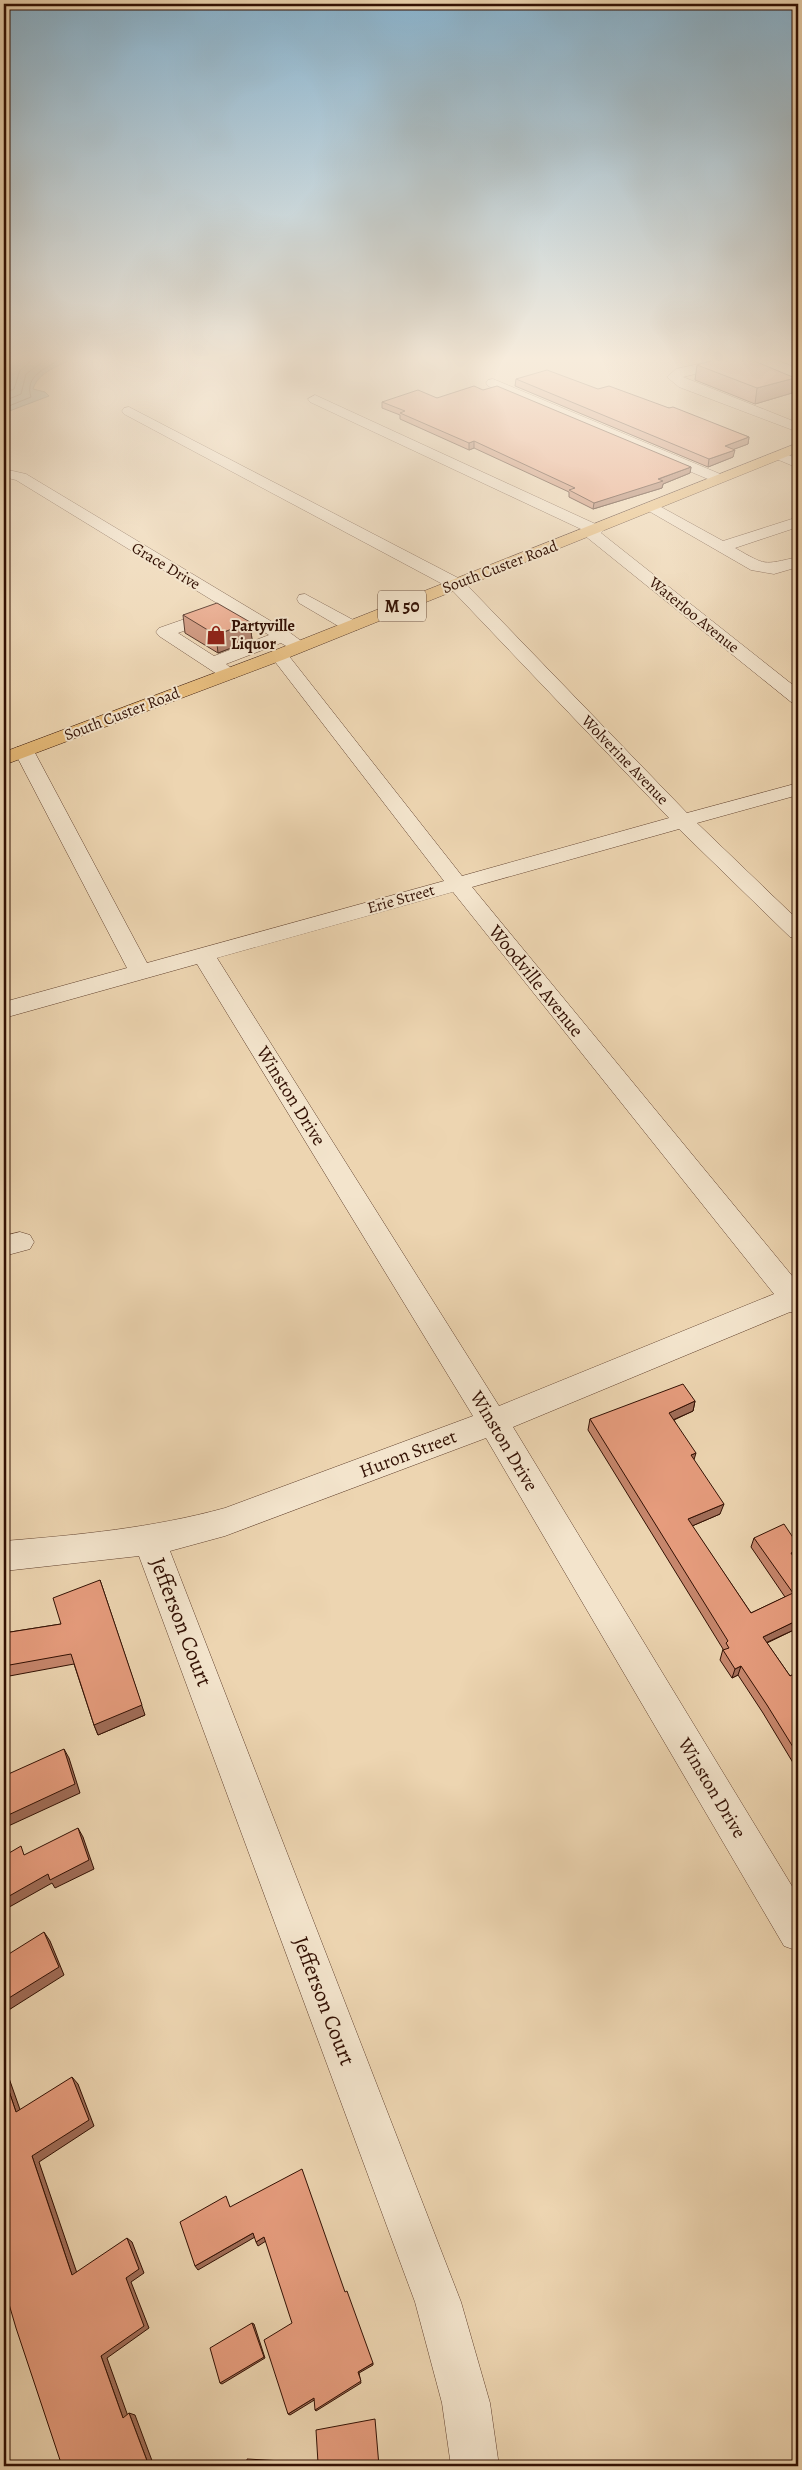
<svg xmlns="http://www.w3.org/2000/svg" width="802" height="2470" font-family="Alegreya,serif">
	<style>
		.water { fill: #9ab8b3; stroke: #70756d }
		.lines { fill: none; stroke-linecap: round; stroke-linejoin: round }
		.shore { stroke: #66645b; stroke-width: 1 }
		.minor-casing { stroke: #61412e; stroke-width: 1 }
		.major-casing { stroke: #321003; stroke-width: 1 }
		.minor { fill: #f3e4cc; fill-rule: evenodd }
		.major { fill: #e6ba78; fill-rule: evenodd }
		.wall { fill: #c6866c; stroke: #321003 }
		.shaded-wall { fill: #a16d58; stroke: #321003 }
		.building { fill: #e69c7d; stroke: #321003 }
		.labels { text-anchor: middle; dominant-baseline: central; stroke-width: 4; stroke-linejoin: round; paint-order: stroke }
		.far-street-label { font-size: 16px; fill: #321003; stroke: #f3e4cc }
		.far-poi-label { font-size: 16px; font-weight: bold; fill: #321003; stroke: #f3e4cc; text-anchor: start }
		.shield { fill: #f3e4cc; stroke: #6c503f; stroke-width: 1 }
		.shield-label { font-size: 18px; font-weight: bold; fill: #321003 }
		.street-label { font-size: 19px; fill: #321003; stroke: #f3e4cc }
		.near-street-label { font-size: 22px; fill: #321003; stroke: #f3e4cc }
	</style>
	<rect width="100%" height="100%" fill="#edd5b1"/>
	<filter id="stains"><feTurbulence type="fractalNoise" baseFrequency=".004" numOctaves="4"/><feColorMatrix values="0 0 0 0 .2 0 0 0 0 .09 0 0 0 0 .02 0 0 0 .5 -.17"/></filter>
	<radialGradient id="worn" r=".72"><stop offset=".6" stop-color="#630" stop-opacity="0"/><stop offset="1" stop-color="#630" stop-opacity=".3"/></radialGradient>
	<path class="water" d="M4,358H75C60,365 38,372 33,389L45,392L49,396L4,413Z"/>
	<g class="lines">
		<g class="shore">
			<polyline points="4,393 14,389 20,370 35,358"/>
			<polyline points="4,401 21,394 26,374 48,358"/>
			<path d="M4,408L31,397C24,375 47,368 63,358"/>
		</g>
		<defs>
			<g id="minor">
				<polygon points="726,358 750,358 749,361 683,377 798,423 798,432 679,387 667,377 676,369"/>
				<polygon points="758,367 798,383 798,392 753,374 751,371"/>
				<polygon points="493,379 725,476 727,479 720,483 715,482 488,386 486,383 488,380"/>
				<polygon points="315,395 602,527 604,530 601,533 798,689 798,703 791,702 584,535 583,530 310,402 308,399"/>
				<path d="M129,407L462,580L687,813L798,783V795L697,823L798,920V939L790,937L679,829L472,887L798,1283V1314L790,1312L513,1427L798,1896V1951L784,1946L486,1438L225,1536L170,1551L461,2302L490,2403L499,2466H451L442,2403L415,2302L139,1556L4,1571V1541C79,1535 152,1528 225,1508L473,1416L197,964L4,1018V1002L127,968L14,751L17,747H31L34,751L147,963L444,881L273,659L270,655L273,651H285L462,876L669,818L450,588L124,414L122,411L124,408ZM453,892L774,1294L499,1406L217,958Z"/>
				<polygon points="779,451 798,459 798,468 774,458 772,455"/>
				<polygon points="4,469 26,474 289,632 308,646 305,650 293,650 281,643 226,664 238,674 235,678 223,678 159,636 156,632 159,628 219,607 225,608 228,612 225,616 178,633 214,656 269,635 16,480 4,477"/>
				<path d="M652,502L723,541L798,517V527L735,548C767,566 762,565 798,557V567L774,574L751,570L647,510L644,507Z"/>
				<polygon points="305,594 357,622 360,626 357,630 345,630 299,603 297,599 299,595"/>
				<polygon points="20,1232 30,1235 34,1242 30,1249 4,1256 4,1236"/>
			</g>
			<g id="major">
				<polygon points="779,358 798,359 798,368 780,361"/>
				<polygon points="798,443 798,452 285,659 4,765 4,752 273,651"/>
			</g>
		</defs>
		<use href="#minor" class="minor-casing"/>
		<use href="#major" class="major-casing"/>
		<use href="#minor" class="minor"/>
		<use href="#major" class="major"/>
	</g>
	<g class="wall">
		<polygon points="697,365 795,378 792,393 755,404 695,380"/>
		<polygon points="516,379 669,408 749,437 748,444 734,449 733,457 708,467 515,386"/>
		<polygon points="437,398 691,467 690,473 663,484 662,488 593,509 569,497 569,492 474,448 469,450 400,419 400,415 382,408 382,402"/>
		<polygon points="183,615 250,622 252,640 218,653 185,633"/>
		<polygon points="695,1401 693,1411 674,1420 720,1514 692,1526 751,1613 785,1597 751,1547 754,1538 797,1558 795,1559 798,1564 798,1628 767,1643 790,1676 798,1672 798,1771 763,1713 738,1675 732,1678 720,1660 723,1649 588,1430 590,1419"/>
		<polygon points="61,1624 145,1715 98,1735 94,1725 74,1664 4,1677 4,1633"/>
	</g>
	<g class="shaded-wall">
		<polygon points="795,378 792,393 755,404 757,388"/>
		<polygon points="749,437 748,444 724,453 725,446"/>
		<polygon points="474,441 474,448 469,450 469,443"/>
		<polygon points="735,450 733,457 708,467 709,459"/>
		<polygon points="691,467 690,473 663,484 662,488 593,509 594,503"/>
		<polygon points="250,622 252,640 218,653 216,635"/>
		<polygon points="695,1401 693,1411 666,1423 669,1413"/>
		<polygon points="696,1453 693,1463 691,1455"/>
		<polygon points="724,1504 720,1514 685,1529 688,1519"/>
		<polygon points="798,1550 798,1555 797,1558 787,1563 791,1553"/>
		<polygon points="100,1580 145,1715 98,1735 94,1725"/>
		<polygon points="798,1620 798,1628 759,1646 763,1637"/>
		<polygon points="741,1666 738,1675 732,1678 735,1669"/>
		<polygon points="64,1749 69,1758 80,1793 4,1828 4,1817"/>
		<polygon points="78,1828 83,1837 94,1869 55,1888 52,1883 4,1910 4,1899"/>
		<polygon points="44,1932 50,1941 64,1975 4,2013 4,2001"/>
		<polygon points="4,2064 23,2118 16,2112 4,2076"/>
		<polygon points="72,2077 78,2084 94,2126 39,2162 79,2279 72,2275 32,2156"/>
		<polygon points="253,2233 255,2237 198,2270 195,2266"/>
		<polygon points="264,2237 266,2241 258,2246 256,2242"/>
		<polygon points="127,2238 132,2242 144,2273 131,2282 149,2328 107,2358 129,2419 123,2418 101,2356 126,2278"/>
		<polygon points="252,2323 254,2324 265,2358 222,2384 220,2383"/>
		<polygon points="373,2363 373,2365 359,2373 361,2383 316,2411 315,2410 358,2372"/>
		<polygon points="314,2398 316,2399 290,2415 288,2414"/>
		<polygon points="129,2413 135,2415 154,2466 149,2466"/>
	</g>
	<g class="building">
		<polygon points="721,358 747,358 795,378 757,388 697,365"/>
		<polygon points="547,370 598,389 609,386 669,408 673,407 749,437 725,446 735,450 709,459 516,379"/>
		<polygon points="474,386 483,390 497,386 691,467 658,479 663,481 594,503 569,490 575,488 474,441 469,443 400,413 405,411 382,402 418,390 437,398"/>
		<polygon points="217,603 250,622 216,635 183,615"/>
		<polygon points="683,1384 695,1401 669,1413 696,1453 691,1455 724,1504 688,1519 751,1613 793,1593 754,1538 784,1524 798,1545 798,1550 791,1553 798,1564 798,1620 763,1637 790,1676 798,1672 798,1755 767,1705 741,1666 735,1669 723,1650 729,1648 726,1643 728,1641 590,1419"/>
		<polygon points="100,1580 142,1705 94,1725 71,1654 4,1666 4,1633 61,1624 53,1598"/>
		<polygon points="64,1749 75,1784 4,1817 4,1776"/>
		<polygon points="78,1828 89,1860 50,1880 48,1874 4,1899 4,1856 21,1846 24,1855"/>
		<polygon points="44,1932 59,1967 4,2001 4,1973 5,1972 4,1968 4,1957"/>
		<polygon points="4,2076 16,2112 72,2077 89,2120 32,2156 72,2275 127,2238 139,2269 126,2278 144,2326 101,2356 123,2418 129,2413 149,2466 62,2466 16,2328 4,2287"/>
		<polygon points="302,2169 345,2292 347,2291 373,2363 358,2372 361,2381 315,2410 314,2398 288,2414 264,2340 292,2323 264,2237 256,2242 253,2233 195,2266 180,2222 226,2196 230,2207"/>
		<polygon points="252,2323 264,2357 220,2383 210,2348"/>
		<polygon points="375,2419 379,2466 247,2466 247,2459 318,2463 316,2430"/>
	</g>
	<linearGradient id="sky" x2="0" y2="1"><stop stop-color="#89b6d3"/><stop offset="0.51" stop-color="#f7ecdc"/><stop offset="1" stop-color="#f7ecdc" stop-opacity="0"/></linearGradient>
	<rect width="802" height="704" fill="url(#sky)"/>
	<defs>
		<symbol id="shop-bare" viewBox="-9 -9 18 18"><path d="M-5-2.5h2.3a2.7 3.5 0 0 1 5.4 0H5L5.5 6h-11ZM-1.5-2.5h3a1.5 2.3 0 0 0-3 0Z" fill="#8f2418" stroke="#f3e4cc" stroke-width="2.5" paint-order="stroke"/></symbol>
	</defs>
	<g fill-rule="evenodd">
		<use href="#shop-bare" x="202" y="621" width="28" height="28"/>
	</g>
	<g class="labels">
		<g class="far-street-label">
			<text transform="translate(166 566) rotate(31)">Grace Drive</text>
			<text transform="translate(500 567) rotate(-21)">South Custer Road</text>
			<text transform="translate(694 615) rotate(39)">Waterloo Avenue</text>
			<text transform="translate(122 714) rotate(-21)">South Custer Road</text>
			<text transform="translate(625 760) rotate(46)">Wolverine Avenue</text>
			<text transform="translate(401 899) rotate(-16)">Erie Street</text>
		</g>
		<g class="far-poi-label">
			<text x="231" y="626">Partyville<tspan x="231" dy="18">Liquor</tspan></text>
		</g>
		<rect class="shield" x="378" y="590.5" width="48" height="31" rx="4"/>
		<g class="shield-label">
			<text x="402" y="606">M 50</text>
		</g>
		<g class="street-label">
			<text transform="translate(536 981) rotate(51)">Woodville Avenue</text>
			<text transform="translate(291 1096) rotate(58)">Winston Drive</text>
			<text transform="translate(504 1441) rotate(59)">Winston Drive</text>
			<text transform="translate(408 1454) rotate(-21)">Huron Street</text>
			<text transform="translate(712 1788) rotate(59)">Winston Drive</text>
		</g>
		<g class="near-street-label">
			<text transform="translate(181 1622) rotate(69)">Jefferson Court</text>
			<text transform="translate(324 2001) rotate(69)">Jefferson Court</text>
		</g>
	</g>
	<rect width="802" height="2470" fill="none" stroke="#edd5b1" stroke-width="20"/>
	<rect x="5" y="5" width="792" height="2460" fill="none" stroke="#321003" stroke-width="2.5"/>
	<rect x="10" y="10" width="782" height="2450" fill="none" stroke="#321003"/>
	<rect width="100%" height="100%" filter="url(#stains)"/>
	<rect width="100%" height="100%" fill="url(#worn)"/>
</svg>
